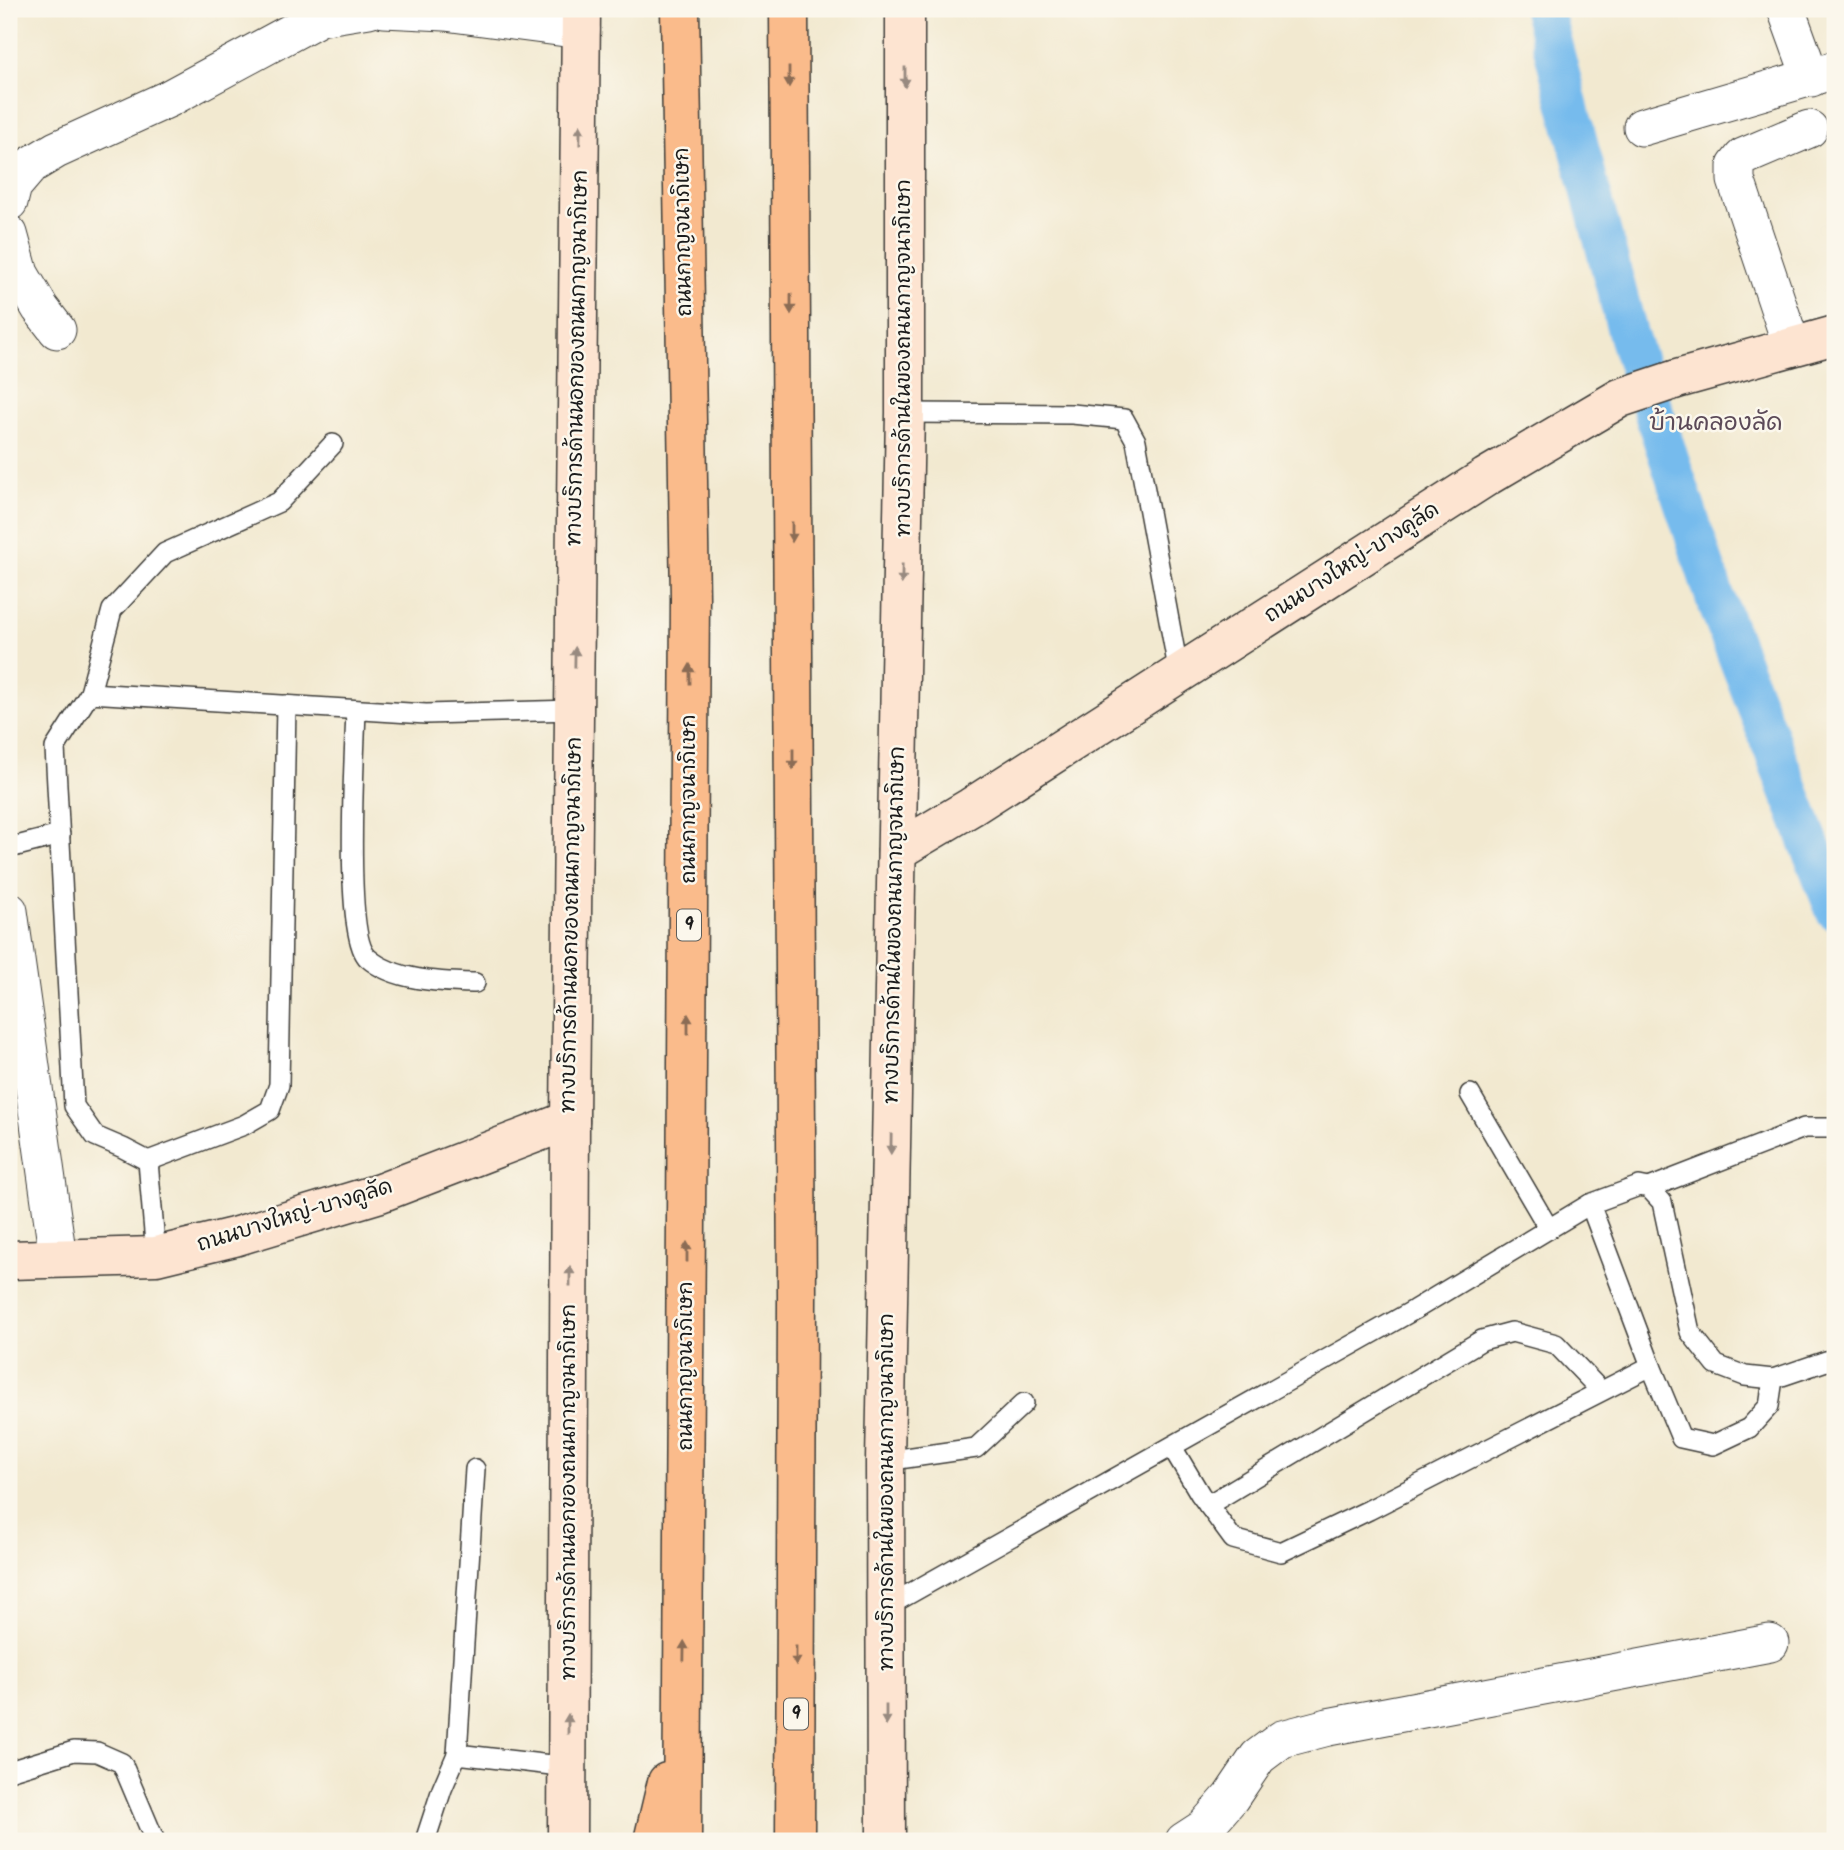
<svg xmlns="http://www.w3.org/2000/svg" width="1844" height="1850" font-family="Kalam,'Playpen Sans Thai',sans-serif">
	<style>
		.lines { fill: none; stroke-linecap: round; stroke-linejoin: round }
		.canal { stroke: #76bbed; stroke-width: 40 }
		.lane-casing { stroke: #3c3b37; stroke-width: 22 }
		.street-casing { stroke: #3c3b37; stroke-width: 39 }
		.secondary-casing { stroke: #3c3b37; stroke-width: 41 }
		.highway-casing { stroke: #3c3b37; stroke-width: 41 }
		.lane { stroke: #fff; stroke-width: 19 }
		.street { stroke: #fff; stroke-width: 37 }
		.secondary { stroke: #fde4d1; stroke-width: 38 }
		.highway { stroke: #fabb8b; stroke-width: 38 }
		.oneway { fill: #8b6c54 }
		.oneway2 { fill: #988a80 }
		.labels { text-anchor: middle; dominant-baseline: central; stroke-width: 5; stroke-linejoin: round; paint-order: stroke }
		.shield { fill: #fbf7ec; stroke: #5f5e5a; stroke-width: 2 }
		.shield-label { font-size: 19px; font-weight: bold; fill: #1c1c1c }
		.street-label { font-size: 21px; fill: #1c1c1c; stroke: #fbf7ec }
		.quarter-label { font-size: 24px; fill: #5c4a58; stroke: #fbf7ec }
	</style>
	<rect width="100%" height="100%" fill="#fbf7ec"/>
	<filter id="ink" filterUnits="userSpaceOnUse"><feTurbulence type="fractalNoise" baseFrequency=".0143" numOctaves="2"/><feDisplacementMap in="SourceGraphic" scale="14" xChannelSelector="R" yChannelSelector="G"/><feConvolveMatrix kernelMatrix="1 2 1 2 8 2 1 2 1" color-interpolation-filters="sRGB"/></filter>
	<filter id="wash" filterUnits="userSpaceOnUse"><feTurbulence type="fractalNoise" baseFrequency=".00686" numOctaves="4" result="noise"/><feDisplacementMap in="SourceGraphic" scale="28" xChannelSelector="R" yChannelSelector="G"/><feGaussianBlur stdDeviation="1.57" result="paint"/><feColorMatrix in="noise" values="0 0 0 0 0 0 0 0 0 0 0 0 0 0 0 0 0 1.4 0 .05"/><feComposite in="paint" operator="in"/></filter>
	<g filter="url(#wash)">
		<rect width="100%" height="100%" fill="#f2e9d0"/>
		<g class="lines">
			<polyline class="canal" points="1543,9 1629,338 1716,600 1835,910"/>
		</g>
	</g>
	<g filter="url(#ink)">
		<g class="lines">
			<defs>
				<g id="lane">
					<polyline points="905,413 1072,414 1124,419 1136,441 1179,674"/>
					<polyline points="90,693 112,610 165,553 279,502 333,444"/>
					<path d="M356,710C355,750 343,936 368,958C394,981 442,982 475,983"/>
					<polyline points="9,848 60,835"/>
					<polyline points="1470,1094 1549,1229"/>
					<polyline points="148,1161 244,1125 270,1110 279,1085 286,705"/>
					<polyline points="1649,1188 1804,1128 1835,1128"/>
					<polyline points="1590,1204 1651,1366 1681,1438 1713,1445 1749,1428 1769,1406 1773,1379"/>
					<polyline points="156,1256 148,1161 123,1148 95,1136 74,1106 55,748 90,693 426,714 574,710"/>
					<polyline points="1172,1447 1200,1494 1233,1539 1281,1552 1369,1510 1651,1366"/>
					<polyline points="885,1461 976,1448 1024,1403"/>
					<polyline points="1208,1505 1482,1340 1512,1332 1556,1344 1601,1391"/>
					<polyline points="886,1607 1414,1310 1590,1204 1639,1186 1649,1188 1662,1202 1690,1332 1716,1365 1745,1376 1773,1379 1835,1358"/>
					<polyline points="457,1754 475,1469"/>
					<polyline points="9,1771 74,1751 97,1752 122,1763 155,1841"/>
					<polyline points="425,1841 442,1789 457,1754 568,1767"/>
				</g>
				<g id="street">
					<polyline points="384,9 445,12 581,30"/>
					<polyline points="1786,9 1811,78"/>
					<polyline points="1642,127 1835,70"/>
					<polyline points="9,202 13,186 31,165 56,150 168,99 320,17 369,9"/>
					<polyline points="9,234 20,274 40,308 57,330"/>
					<polyline points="1792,347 1736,180 1736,166 1743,157 1809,129"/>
					<polyline points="9,911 58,1258"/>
					<polyline points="1184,1841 1204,1828 1231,1797 1258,1757 1282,1739 1328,1727 1770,1643"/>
				</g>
				<g id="secondary">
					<polyline points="897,851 971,807 1486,477 1620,398 1677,379 1835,335"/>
					<polyline points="9,1260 156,1256 234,1237 380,1193 570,1120"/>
					<polyline points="567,1841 570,1120 581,9"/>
					<polyline points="886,1841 885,1461 905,413 905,9"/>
				</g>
				<g id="highway">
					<polyline points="680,9 690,598 682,1841"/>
					<polyline points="789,9 797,1296 795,1841"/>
					<polyline points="653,1841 667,1782"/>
				</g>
			</defs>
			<use href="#lane" class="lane-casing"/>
			<use href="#street" class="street-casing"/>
			<use href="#secondary" class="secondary-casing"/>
			<use href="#highway" class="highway-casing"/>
			<use href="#lane" class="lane"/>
			<use href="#street" class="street"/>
			<use href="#secondary" class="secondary"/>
			<use href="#highway" class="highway"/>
		</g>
		<defs><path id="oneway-solid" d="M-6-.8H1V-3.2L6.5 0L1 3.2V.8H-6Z" transform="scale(1.75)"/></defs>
		<g class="oneway">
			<use href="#oneway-solid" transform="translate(789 77) rotate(90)"/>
			<use href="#oneway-solid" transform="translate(791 304) rotate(90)"/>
			<use href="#oneway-solid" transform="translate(792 532) rotate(90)"/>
			<use href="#oneway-solid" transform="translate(690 674) rotate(-90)"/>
			<use href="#oneway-solid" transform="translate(793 759) rotate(90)"/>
			<use href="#oneway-solid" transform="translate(688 1024) rotate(-90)"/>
			<use href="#oneway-solid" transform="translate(687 1252) rotate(-90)"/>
			<use href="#oneway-solid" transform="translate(684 1651) rotate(-89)"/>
			<use href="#oneway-solid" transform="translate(796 1656) rotate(90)"/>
		</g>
		<g class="oneway2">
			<use href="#oneway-solid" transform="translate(905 77) rotate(90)"/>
			<use href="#oneway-solid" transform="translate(580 135) rotate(-89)"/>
			<use href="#oneway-solid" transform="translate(902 574) rotate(91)"/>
			<use href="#oneway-solid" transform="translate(575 657) rotate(-89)"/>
			<use href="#oneway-solid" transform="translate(891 1144) rotate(91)"/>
			<use href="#oneway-solid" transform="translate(570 1276) rotate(-90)"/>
			<use href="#oneway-solid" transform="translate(886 1715) rotate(90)"/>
			<use href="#oneway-solid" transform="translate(568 1724) rotate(-90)"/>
		</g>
	</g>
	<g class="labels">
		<g class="shield">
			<rect x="677" y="909.5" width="24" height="31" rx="5"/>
			<rect x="784" y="1698.5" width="24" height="31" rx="5"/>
		</g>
		<g class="shield-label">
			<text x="689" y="925">9</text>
			<text x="796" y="1714">9</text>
		</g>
		<g class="street-label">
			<text transform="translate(684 232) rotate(-91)">ถนนกาญจนาภิเษก</text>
			<text transform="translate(578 358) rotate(-89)">ทางบริการด้านนอกของถนนกาญจนาภิเษก</text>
			<text transform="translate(904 358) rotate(-90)">ทางบริการด้านในของถนนกาญจนาภิเษก</text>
			<text transform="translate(1352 563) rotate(-33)">ถนนบางใหญ่-บางคูลัด</text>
			<text transform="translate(689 799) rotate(-90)">ถนนกาญจนาภิเษก</text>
			<text transform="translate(572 925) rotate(-89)">ทางบริการด้านนอกของถนนกาญจนาภิเษก</text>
			<text transform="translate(895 925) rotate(-89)">ทางบริการด้านในของถนนกาญจนาภิเษก</text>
			<text transform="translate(295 1216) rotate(-17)">ถนนบางใหญ่-บางคูลัด</text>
			<text transform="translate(686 1366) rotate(-90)">ถนนกาญจนาภิเษก</text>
			<text transform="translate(569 1492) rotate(-90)">ทางบริการด้านนอกของถนนกาญจนาภิเษก</text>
			<text transform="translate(887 1492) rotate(-90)">ทางบริการด้านในของถนนกาญจนาภิเษก</text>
		</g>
		<g class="quarter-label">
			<text x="1716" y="423">บ้านคลองลัด</text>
		</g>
	</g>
	<rect width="1844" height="1850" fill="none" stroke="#fbf7ec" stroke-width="35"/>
</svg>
